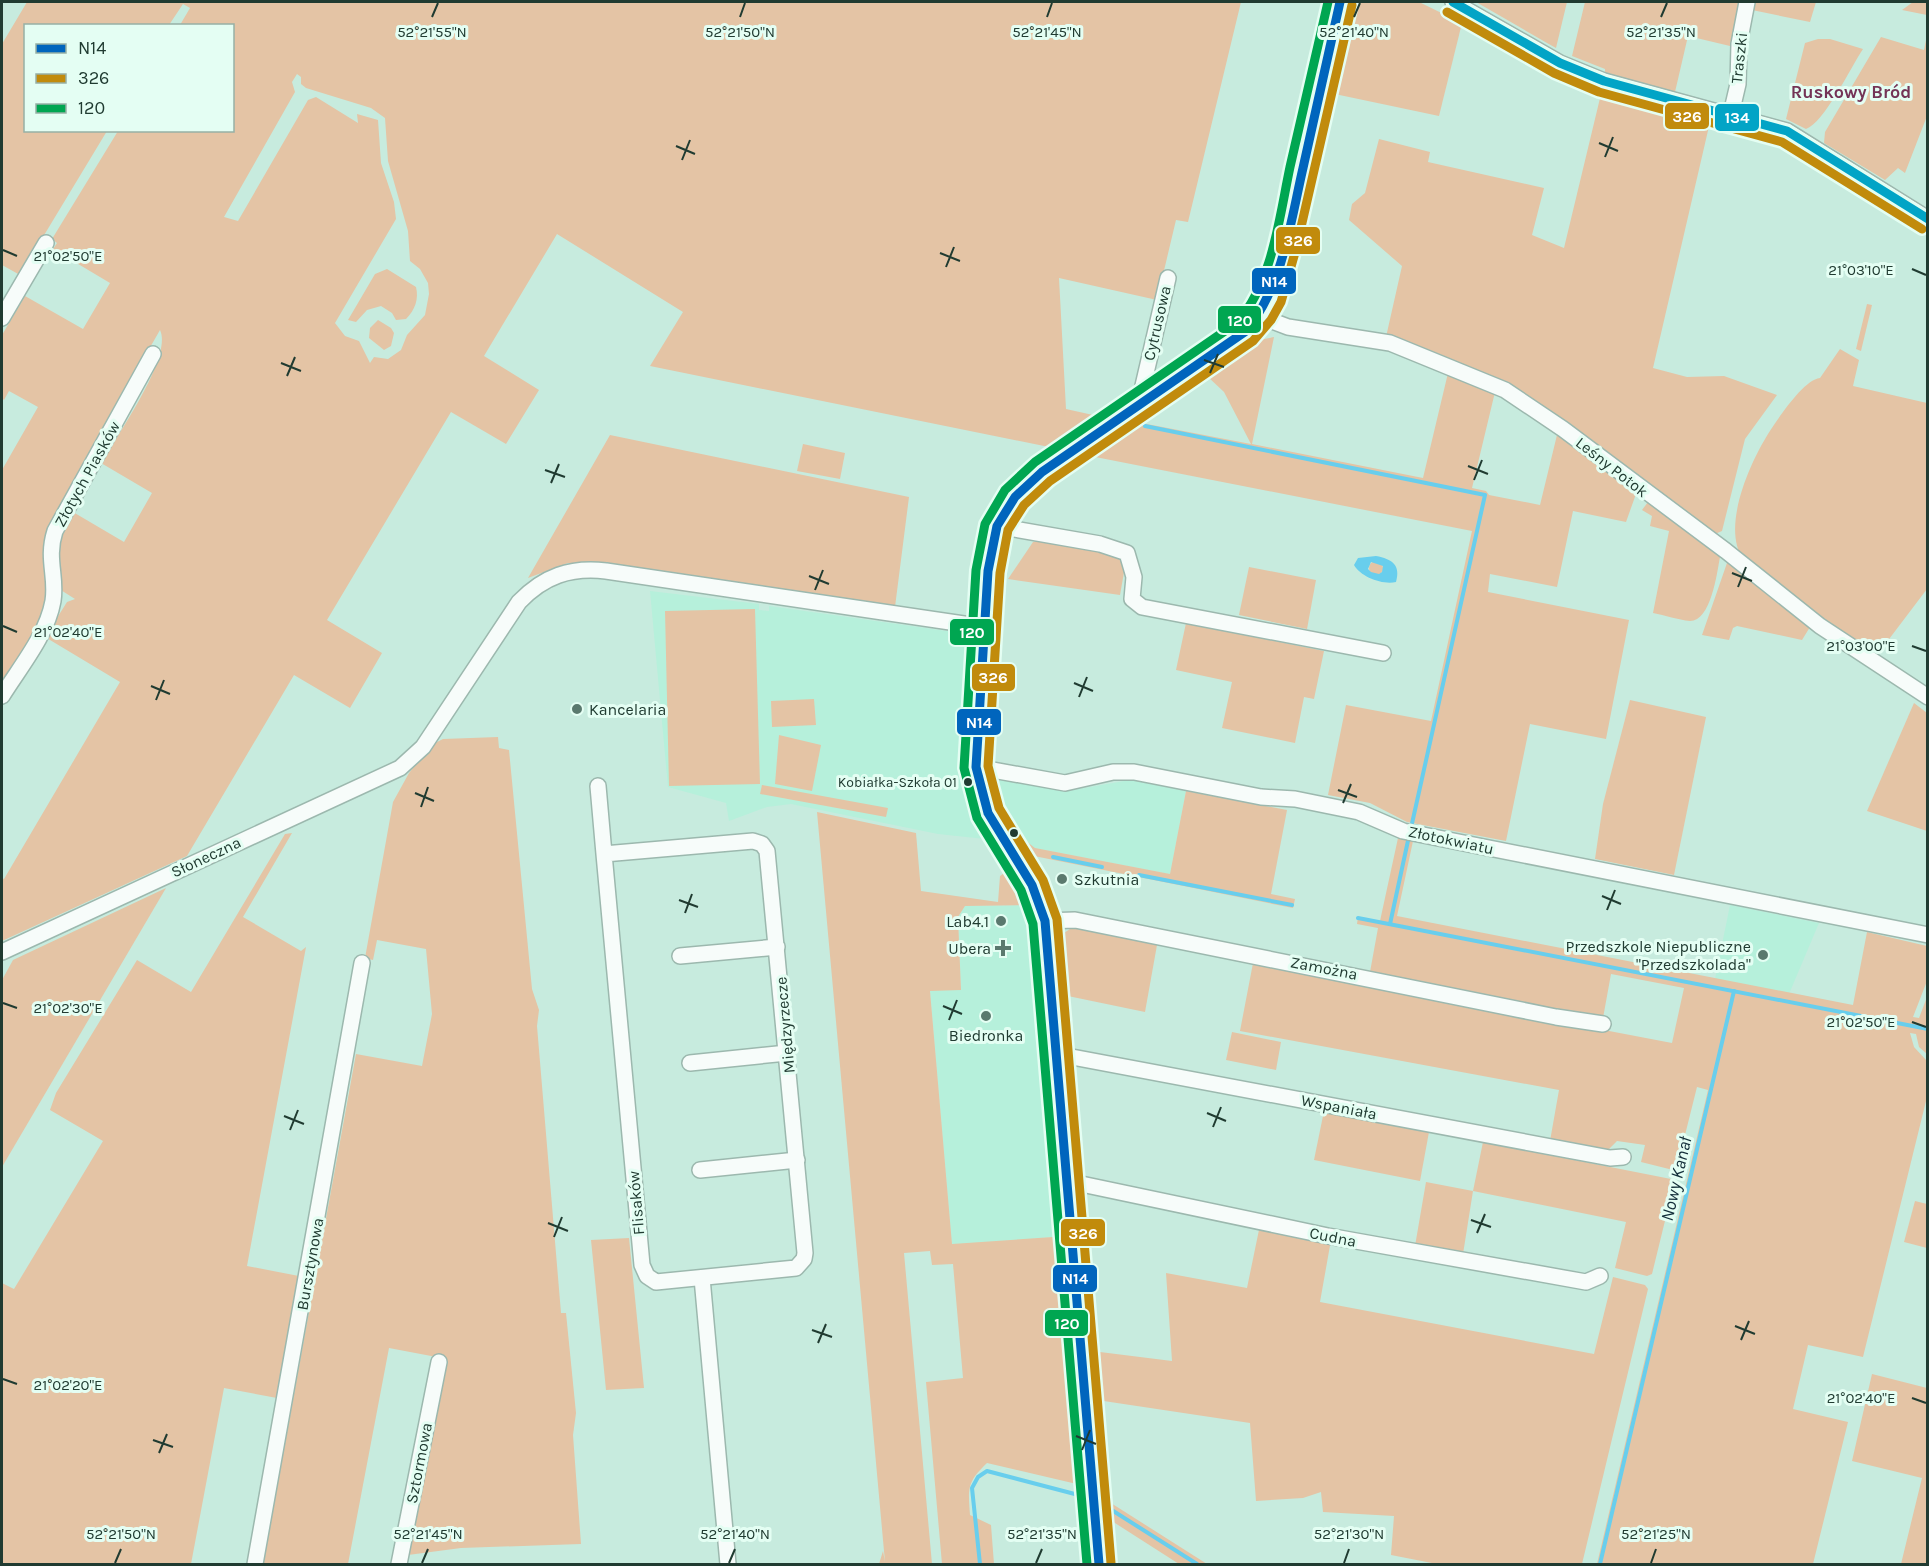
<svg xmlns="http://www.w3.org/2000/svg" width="1929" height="1566" font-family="Karla,sans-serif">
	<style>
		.built { fill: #b6f0db }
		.green { fill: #e4c4a5; fill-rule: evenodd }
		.water { fill: #68ceed; fill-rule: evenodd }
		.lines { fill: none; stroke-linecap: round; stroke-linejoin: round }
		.stream { stroke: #68ceed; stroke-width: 4 }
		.minor-casing { stroke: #9cb8ae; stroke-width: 18 }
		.minor { stroke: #f7fcfa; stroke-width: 15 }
		.bus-1-casing { stroke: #e4fef3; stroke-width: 14 }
		.bus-2-casing { stroke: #e4fef3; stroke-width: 14 }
		.bus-3-casing { stroke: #e4fef3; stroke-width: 14 }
		.bus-4-casing { stroke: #e4fef3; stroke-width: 14 }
		.bus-1 { stroke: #0065bd; stroke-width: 9 }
		.bus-2 { stroke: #c18b0c; stroke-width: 9 }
		.bus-3 { stroke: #00a651; stroke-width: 9 }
		.bus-4 { stroke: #02a4c6; stroke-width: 9 }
		.ticks { fill: none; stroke: #203b31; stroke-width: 2 }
		.poi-dot { fill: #5a796e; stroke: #e4fef3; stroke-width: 2 }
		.bus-dot { fill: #203b31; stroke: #e4fef3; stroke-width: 2 }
		.labels { text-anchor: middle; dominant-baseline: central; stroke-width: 6; stroke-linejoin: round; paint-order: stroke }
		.bus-label { font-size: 14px; fill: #203b31; stroke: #e4fef3; text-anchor: end }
		.street-label { font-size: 16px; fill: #203b31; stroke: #e4fef3 }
		.poi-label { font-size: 16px; fill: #203b31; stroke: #e4fef3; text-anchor: end }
		.neighbourhood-label { font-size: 18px; font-weight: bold; fill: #743456; stroke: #e4fef3 }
		.water-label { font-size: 18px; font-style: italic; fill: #132e39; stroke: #e4fef3 }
		.ticks-label { font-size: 15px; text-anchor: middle; fill: #203b31; stroke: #e4fef3; stroke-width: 6; stroke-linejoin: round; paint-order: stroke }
		.line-badge { stroke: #e4fef3; stroke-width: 2 }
		.badge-label { font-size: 16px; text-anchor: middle; font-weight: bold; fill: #fff }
	</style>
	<rect width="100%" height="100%" fill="#c7ebde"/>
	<g class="built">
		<polygon points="650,591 759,604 759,610 769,611 769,606 961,633 970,646 959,778 985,839 938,834 791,804 767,807 729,821 726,803 668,787"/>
		<polygon points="995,779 1067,791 1130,780 1186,791 1170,874 1034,848 1026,841 992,784"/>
		<polygon points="1027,905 1034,923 1052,1137 1045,1138 1053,1237 952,1245 930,990 961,990 958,917 965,906"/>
		<polygon points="1730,905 1819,923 1789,994 1715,979"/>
	</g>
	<g class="green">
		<path d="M27,2H1241L1188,222L1176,220L1157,300L1059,278L1066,409L1102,417L1054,448L650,366L683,312L557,234L484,356L539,390L506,444L451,412L327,620L382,653L350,708L294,675L187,856L2,941V878L4,879L120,682L45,637L67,602L75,599L56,587V541L73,512L124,542L152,493L101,463C116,437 173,357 160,330L89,454L43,545C61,607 33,637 2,686V470L38,407L9,391L4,400L2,398V335L25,296L83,329L110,283L53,249L57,243L52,239L118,131L232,130V26L180,25L190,8L183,4L169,25L26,26V130L107,131L20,275L2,265V44ZM297,74L301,77V84L306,88L371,108L385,118L388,161L408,231L410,261L420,269L428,283L429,294L425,315L407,335L401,350L388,359L374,357L370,363L359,341L345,336L335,323L396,219L394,202L381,163L378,120L357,114L358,123L316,97L308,100L238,221L224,217L295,92L292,82Z"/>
		<polygon points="1349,2 1419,2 1462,23 1439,116 1330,93"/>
		<polygon points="1476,2 1567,2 1556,48 1547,43"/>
		<polygon points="1585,2 1739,2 1730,46 1688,36 1675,92 1605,75 1605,69 1572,56"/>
		<polygon points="1755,2 1816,2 1810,22 1752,10"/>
		<polygon points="1913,2 1927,2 1927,15 1902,10"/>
		<polygon points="1927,35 1927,116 1905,173 1898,168 1885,180 1824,143 1825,132 1881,37 1924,50"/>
		<path d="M1818,39H1830L1863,49C1851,67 1824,123 1806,129L1786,119L1805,43Z"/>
		<polygon points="1601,94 1710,122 1653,368 1687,377 1724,376 1777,395 1745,439 1722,531 1715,534 1561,421 1499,379 1386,337 1402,266 1349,220 1352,204 1365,193 1379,139 1430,152 1428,162 1544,188 1532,235 1564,248"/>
		<path d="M387,269L416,287C419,299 415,310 406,319L396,320L392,313L381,306L367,310L356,322L348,320L375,274Z"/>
		<polygon points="1867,304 1872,305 1861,351 1856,349"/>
		<polygon points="378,320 391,328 394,333 391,346 384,350 369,338 370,328"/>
		<polygon points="1274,337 1252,444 1423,478 1448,373 1495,392 1472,488 1486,491 1489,495 1540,505 1557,435 1636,494 1626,522 1573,511 1557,587 1490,574 1488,592 1629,620 1606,739 1530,724 1506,841 1407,822 1370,803 1328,795 1346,705 1431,721 1472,531 1080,454 1126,420 1251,444 1224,392 1207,376 1259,340"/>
		<path d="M1840,349L1859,360L1853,386L1927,403V589L1877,655C1840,630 1803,606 1768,579C1760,573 1748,567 1743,559C1721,527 1750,463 1768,434C1778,419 1803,380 1820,378Z"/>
		<polygon points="610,435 909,497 895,607 597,564 568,563 528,578"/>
		<polygon points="803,444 845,453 840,479 797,471"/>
		<path d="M1648,502L1717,550L1720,557C1717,573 1711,621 1690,621C1678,620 1665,615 1653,613L1669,531L1650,526L1652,516L1642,510Z"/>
		<polygon points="1046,539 1112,551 1126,561 1120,595 1008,579 1033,542"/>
		<circle cx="1376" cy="568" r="7"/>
		<polygon points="1727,563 1732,563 1810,627 1802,640 1737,626 1733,628 1729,640 1702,635"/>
		<polygon points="1249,567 1316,580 1307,629 1239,615"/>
		<polygon points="755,609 760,784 669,786 665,611"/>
		<polygon points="1186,623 1324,651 1314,699 1304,697 1295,743 1222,728 1232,682 1176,670"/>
		<polygon points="814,699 816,725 772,727 771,701"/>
		<polygon points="1630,700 1706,717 1674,875 1595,859 1603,804"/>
		<polygon points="1914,703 1927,713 1927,831 1867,811"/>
		<polygon points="779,735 821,745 812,791 775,784"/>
		<polygon points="498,737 499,748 509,750 532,989 539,1010 537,1026 561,1313 566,1313 576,1413 573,1435 581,1544 461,1548 408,1555 447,1359 389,1348 348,1564 263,1564 356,1054 422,1066 432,1014 426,949 377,940 373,960 365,958 393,802 409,773 433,744 443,739"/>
		<polygon points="762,785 888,808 886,817 760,794"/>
		<polygon points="1186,791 1287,810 1271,894 1295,899 1293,908 1029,855 1026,841 1035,848 1170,874"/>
		<path d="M817,812L916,833L921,891L998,902L1000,876L1010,869L1027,902V905L965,906L958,917L961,990L930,991L952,1244L1053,1237L1045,1137H1052L1081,1485L987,1463C967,1482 968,1488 970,1515L991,1525L994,1564H942L926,1382L963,1378L953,1264L932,1265L930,1251L904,1253L932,1564H879L883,1551L885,1562Z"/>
		<polygon points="292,833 243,917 301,951 306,947 247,1266 299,1276 277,1398 224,1388 191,1564 2,1564 2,1283 14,1289 103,1141 50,1110 56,1093 137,960 191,992 285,834"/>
		<polygon points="1398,838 1413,841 1397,916 1853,1005 1867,932 1927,946 1927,981 1913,1017 1919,1018 1927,997 1927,1054 1919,1047 1916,1034 1910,1033 1914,1047 1927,1061 1927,1097 1863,1357 1808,1345 1793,1409 1848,1422 1813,1564 1597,1564 1708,1090 1697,1087 1677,1167 1673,1170 1641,1162 1645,1145 1617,1141 1606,1152 1550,1141 1559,1090 1240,1031 1253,963 1672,1043 1684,988 1611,974 1603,1018 1523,1007 1523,1002 1370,972 1378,928 1357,924 1358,917 1380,921"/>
		<polygon points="166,888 2,1167 2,980 13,960"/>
		<polygon points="1073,927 1157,945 1145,1012 1063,995 1058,937"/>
		<polygon points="1232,1032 1281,1042 1276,1070 1226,1060"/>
		<polygon points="1324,1111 1429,1132 1420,1181 1314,1160"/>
		<polygon points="1483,1142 1671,1179 1674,1184 1652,1274 1647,1276 1615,1268 1626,1222 1473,1191 1463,1254 1415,1246 1426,1182 1473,1191"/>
		<polygon points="1915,1201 1927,1204 1927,1248 1904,1242"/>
		<polygon points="1260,1225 1331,1240 1320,1302 1594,1354 1613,1277 1645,1285 1648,1289 1582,1564 1437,1564 1391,1555 1394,1516 1323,1512 1321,1492 1303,1498 1256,1501 1250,1423 1097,1400 1092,1351 1172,1361 1166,1273 1247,1288"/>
		<polygon points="629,1238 644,1388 606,1390 591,1240"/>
		<polygon points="1872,1374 1927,1388 1927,1564 1901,1564 1922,1478 1852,1461"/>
		<polygon points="1103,1498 1207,1564 1179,1564 1104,1516"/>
	</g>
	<path class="water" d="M1376,556C1392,559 1401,565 1396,582C1382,585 1361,577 1354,565L1358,558ZM1371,562L1383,566L1382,572L1379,574L1371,572L1368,569Z"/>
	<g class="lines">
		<g class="stream">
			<polyline points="1145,426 1485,495 1411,828"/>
			<polyline points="1053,857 1102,867"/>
			<polyline points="1139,875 1292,905"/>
			<polyline points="1358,918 1928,1029"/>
			<polyline points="1390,924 1409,836"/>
			<polyline points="1099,1502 1197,1564"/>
			<polyline points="980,1564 972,1488 978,1477 987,1471 1090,1498"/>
			<polyline points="1600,1564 1734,991"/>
		</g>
		<defs>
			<g id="minor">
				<polyline points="1453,2 1560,63 1604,81 1787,131 1928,219"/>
				<polyline points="1731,114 1738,84 1739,44 1747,2"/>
				<polyline points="1261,313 1272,321 1288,327 1390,343 1505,390 1563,429 1726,551 1820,626 1928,697"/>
				<polyline points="2,318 46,243"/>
				<polyline points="1139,403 1168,278"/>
				<polyline points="997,526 1100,544 1127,553 1134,577 1132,599 1142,607 1383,653"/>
				<path d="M2,696C20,667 47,635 53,601C57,576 46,559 55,531L153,354"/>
				<polyline points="976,767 1065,783 1113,772 1134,772 1261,797 1295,799 1359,812 1403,831 1928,935"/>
				<polyline points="598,786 604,854 642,1265 647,1276 656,1282 796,1268 804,1259 805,1253 767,851 762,844 753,841 604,854"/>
				<polyline points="1045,921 1075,920 1556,1017 1603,1024"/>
				<path d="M2,952L400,768L423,747L519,602C544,576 570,567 606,571L984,627"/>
				<polyline points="680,956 777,947"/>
				<polyline points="1056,1054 1610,1158 1623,1157"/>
				<polyline points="690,1063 787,1053"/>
				<polyline points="700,1170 797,1160"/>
				<polyline points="1067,1181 1328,1236 1586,1282 1600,1276"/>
				<polyline points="702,1278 728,1564"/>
				<polyline points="255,1564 362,963"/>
				<polyline points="399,1564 439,1362"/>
				<polyline points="1099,1564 1045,921 1032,885 988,813 976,767 988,571 997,526 1015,497 1042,472 1246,331 1261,313 1270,296 1285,246 1340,2"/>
			</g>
		</defs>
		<use href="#minor" class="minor-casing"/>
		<use href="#minor" class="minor"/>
		<defs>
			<path id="bus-1" d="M1099,1564L1045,921L1032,885L988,813L976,767L988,571L997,526L1015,497L1042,472L1246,331C1283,286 1290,224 1303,168C1315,113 1328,57 1340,2"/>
			<g id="bus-2">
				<polyline points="1447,12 1554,73 1599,92 1782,142 1922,229"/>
				<polyline points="1111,1563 1057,919 1043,880 999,808 988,766 1000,573 1008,530 1024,505 1050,481 1253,341 1271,320 1281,302 1296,249 1352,5"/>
			</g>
			<path id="bus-3" d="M1087,1564L1033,924L1021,890L977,818L964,768L976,570L985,524L1005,490L1035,462L1238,322C1273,280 1279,219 1290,167C1303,112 1315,57 1328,2"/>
			<polyline id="bus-4" points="1453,2 1560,63 1604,81 1787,131 1928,219"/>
		</defs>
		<use href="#bus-1" class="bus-1-casing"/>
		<use href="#bus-2" class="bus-2-casing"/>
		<use href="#bus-3" class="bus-3-casing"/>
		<use href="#bus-4" class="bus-4-casing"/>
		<use href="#bus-1" class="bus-1"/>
		<use href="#bus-2" class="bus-2"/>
		<use href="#bus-3" class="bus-3"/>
		<use href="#bus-4" class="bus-4"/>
	</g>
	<path class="ticks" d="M432,17L438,3M740,17L745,3M1047,17L1052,3M1354,17L1360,3M1661,17L1667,3M1599,143L1618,151M676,146L695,154M1605,157L1613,137M682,160L690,140M3,250L17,256M940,253L960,261M946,267L954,247M1912,269L1926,275M1204,360L1224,367M281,363L301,371M1210,373L1218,354M287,376L295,357M1468,466L1488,474M545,470L565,477M1474,480L1482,460M551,483L559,464M1732,573L1752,581M809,576L829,584M1738,587L1746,567M815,590L823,570M3,626L17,632M1912,646L1926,651M1074,683L1093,691M151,686L170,694M1079,697L1087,677M156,700L164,680M1338,790L1357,797M415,793L434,801M1343,803L1351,784M421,807L428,787M1602,896L1621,904M679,900L698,907M1607,910L1615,890M685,913L692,894M3,1003L17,1008M943,1006L962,1014M949,1020L957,1000M1912,1022L1926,1027M1207,1113L1226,1121M284,1116L304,1124M1213,1127L1221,1107M290,1130L298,1110M1471,1220L1491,1227M548,1223L568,1231M1477,1233L1485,1214M554,1237L562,1217M1735,1326L1755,1334M812,1330L832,1337M1741,1340L1749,1321M818,1343L826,1324M3,1379L17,1384M1912,1398L1926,1403M1076,1436L1096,1444M153,1440L173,1447M1082,1450L1090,1430M159,1453L167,1434M115,1563L121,1549M422,1563L428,1549M729,1563L735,1549M1036,1563L1042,1549M1344,1563L1349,1549M1651,1563L1656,1549"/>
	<g class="poi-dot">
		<circle cx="577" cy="709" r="6"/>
		<circle cx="1062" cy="879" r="6"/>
		<circle cx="1001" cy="921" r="6"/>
		<path d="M1000 939h6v6h6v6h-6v6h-6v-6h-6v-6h6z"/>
		<circle cx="1763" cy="955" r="6"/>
		<circle cx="986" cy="1016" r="6"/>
	</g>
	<g class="bus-dot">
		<circle cx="968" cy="782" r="5"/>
		<circle cx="1014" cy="833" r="5"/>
	</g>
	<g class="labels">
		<g class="bus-label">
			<text x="957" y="782">Kobiałka-Szkoła 01</text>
		</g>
		<g class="street-label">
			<text transform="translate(1739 58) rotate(-84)">Traszki</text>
			<text transform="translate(1157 323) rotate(-77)">Cytrusowa</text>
			<text transform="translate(1612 467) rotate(38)">Leśny Potok</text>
			<text transform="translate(87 474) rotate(-61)">Złotych Piasków</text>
			<text transform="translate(1451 840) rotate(12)">Złotokwiatu</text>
			<text transform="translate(206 857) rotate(-25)">Słoneczna</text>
			<text transform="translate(1324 968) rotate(11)">Zamożna</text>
			<text transform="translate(785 1025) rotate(-95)">Międzyrzecze</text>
			<text transform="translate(1339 1107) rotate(11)">Wspaniała</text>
			<text transform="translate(636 1203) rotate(-95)">Flisaków</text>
			<text transform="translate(1333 1237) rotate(11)">Cudna</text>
			<text transform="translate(310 1264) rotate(-80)">Bursztynowa</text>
			<text transform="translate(419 1463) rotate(-79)">Sztormowa</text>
		</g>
		<g class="poi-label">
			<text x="589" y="709" text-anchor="start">Kancelaria</text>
			<text x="1074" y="879" text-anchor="start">Szkutnia</text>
			<text x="989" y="921">Lab4.1</text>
			<text x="1751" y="946">Przedszkole Niepubliczne<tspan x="1751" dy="18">"Przedszkolada"</tspan></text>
			<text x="991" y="948">Ubera</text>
			<text x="986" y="1035" text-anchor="middle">Biedronka</text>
		</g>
		<g class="neighbourhood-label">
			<text x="1851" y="92">Ruskowy Bród</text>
		</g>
		<g class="water-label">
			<text transform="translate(1676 1179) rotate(-77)">Nowy Kanał</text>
		</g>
	</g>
	<g class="ticks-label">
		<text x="432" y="37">52°21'55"N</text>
		<text x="740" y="37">52°21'50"N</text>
		<text x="1047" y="37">52°21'45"N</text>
		<text x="1354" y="37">52°21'40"N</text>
		<text x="1661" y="37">52°21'35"N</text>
		<text x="68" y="261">21°02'50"E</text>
		<text x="1861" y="275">21°03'10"E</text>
		<text x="68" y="637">21°02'40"E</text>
		<text x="1861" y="651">21°03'00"E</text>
		<text x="68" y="1013">21°02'30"E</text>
		<text x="1861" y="1027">21°02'50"E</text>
		<text x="68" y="1390">21°02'20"E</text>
		<text x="1861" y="1403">21°02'40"E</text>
		<text x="121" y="1539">52°21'50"N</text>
		<text x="428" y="1539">52°21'45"N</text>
		<text x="735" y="1539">52°21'40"N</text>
		<text x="1042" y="1539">52°21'35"N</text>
		<text x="1349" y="1539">52°21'30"N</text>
		<text x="1656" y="1539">52°21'25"N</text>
	</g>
	<g class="line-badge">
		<rect x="1664" y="102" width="46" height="28" rx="6" fill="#c18b0c"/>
		<rect x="1714" y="103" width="46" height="29" rx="6" fill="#02a4c6"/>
		<rect x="1275" y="226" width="46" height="29" rx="6" fill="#c18b0c"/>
		<rect x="1251" y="267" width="46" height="28" rx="6" fill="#0065bd"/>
		<rect x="1217" y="305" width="45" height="29" rx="6" fill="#00a651"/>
		<rect x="949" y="618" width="46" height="28" rx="6" fill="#00a651"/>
		<rect x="971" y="663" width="45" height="29" rx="6" fill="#c18b0c"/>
		<rect x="956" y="708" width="46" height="28" rx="6" fill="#0065bd"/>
		<rect x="1060" y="1218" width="46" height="29" rx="6" fill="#c18b0c"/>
		<rect x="1052" y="1264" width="46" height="29" rx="6" fill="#0065bd"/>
		<rect x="1044" y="1309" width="45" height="28" rx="6" fill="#00a651"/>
	</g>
	<g class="badge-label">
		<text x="1687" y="122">326</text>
		<text x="1737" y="123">134</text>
		<text x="1298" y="246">326</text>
		<text x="1274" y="287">N14</text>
		<text x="1240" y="326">120</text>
		<text x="972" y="638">120</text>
		<text x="993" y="683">326</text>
		<text x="979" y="728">N14</text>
		<text x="1083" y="1239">326</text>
		<text x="1075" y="1284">N14</text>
		<text x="1067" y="1329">120</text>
	</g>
	<rect width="1929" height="1566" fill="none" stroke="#203b31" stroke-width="6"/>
	<rect x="24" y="24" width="210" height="108" fill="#e4fef3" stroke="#96b0a5" stroke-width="1.5"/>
	<rect x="36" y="44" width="30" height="9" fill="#0065bd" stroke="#96b0a5" stroke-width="1.5"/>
	<text x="78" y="54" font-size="18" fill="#203b31">N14</text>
	<rect x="36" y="74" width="30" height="9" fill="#c18b0c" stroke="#96b0a5" stroke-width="1.5"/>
	<text x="78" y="84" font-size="18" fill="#203b31">326</text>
	<rect x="36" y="104" width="30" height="9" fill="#00a651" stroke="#96b0a5" stroke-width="1.5"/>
	<text x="78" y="114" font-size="18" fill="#203b31">120</text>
</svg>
